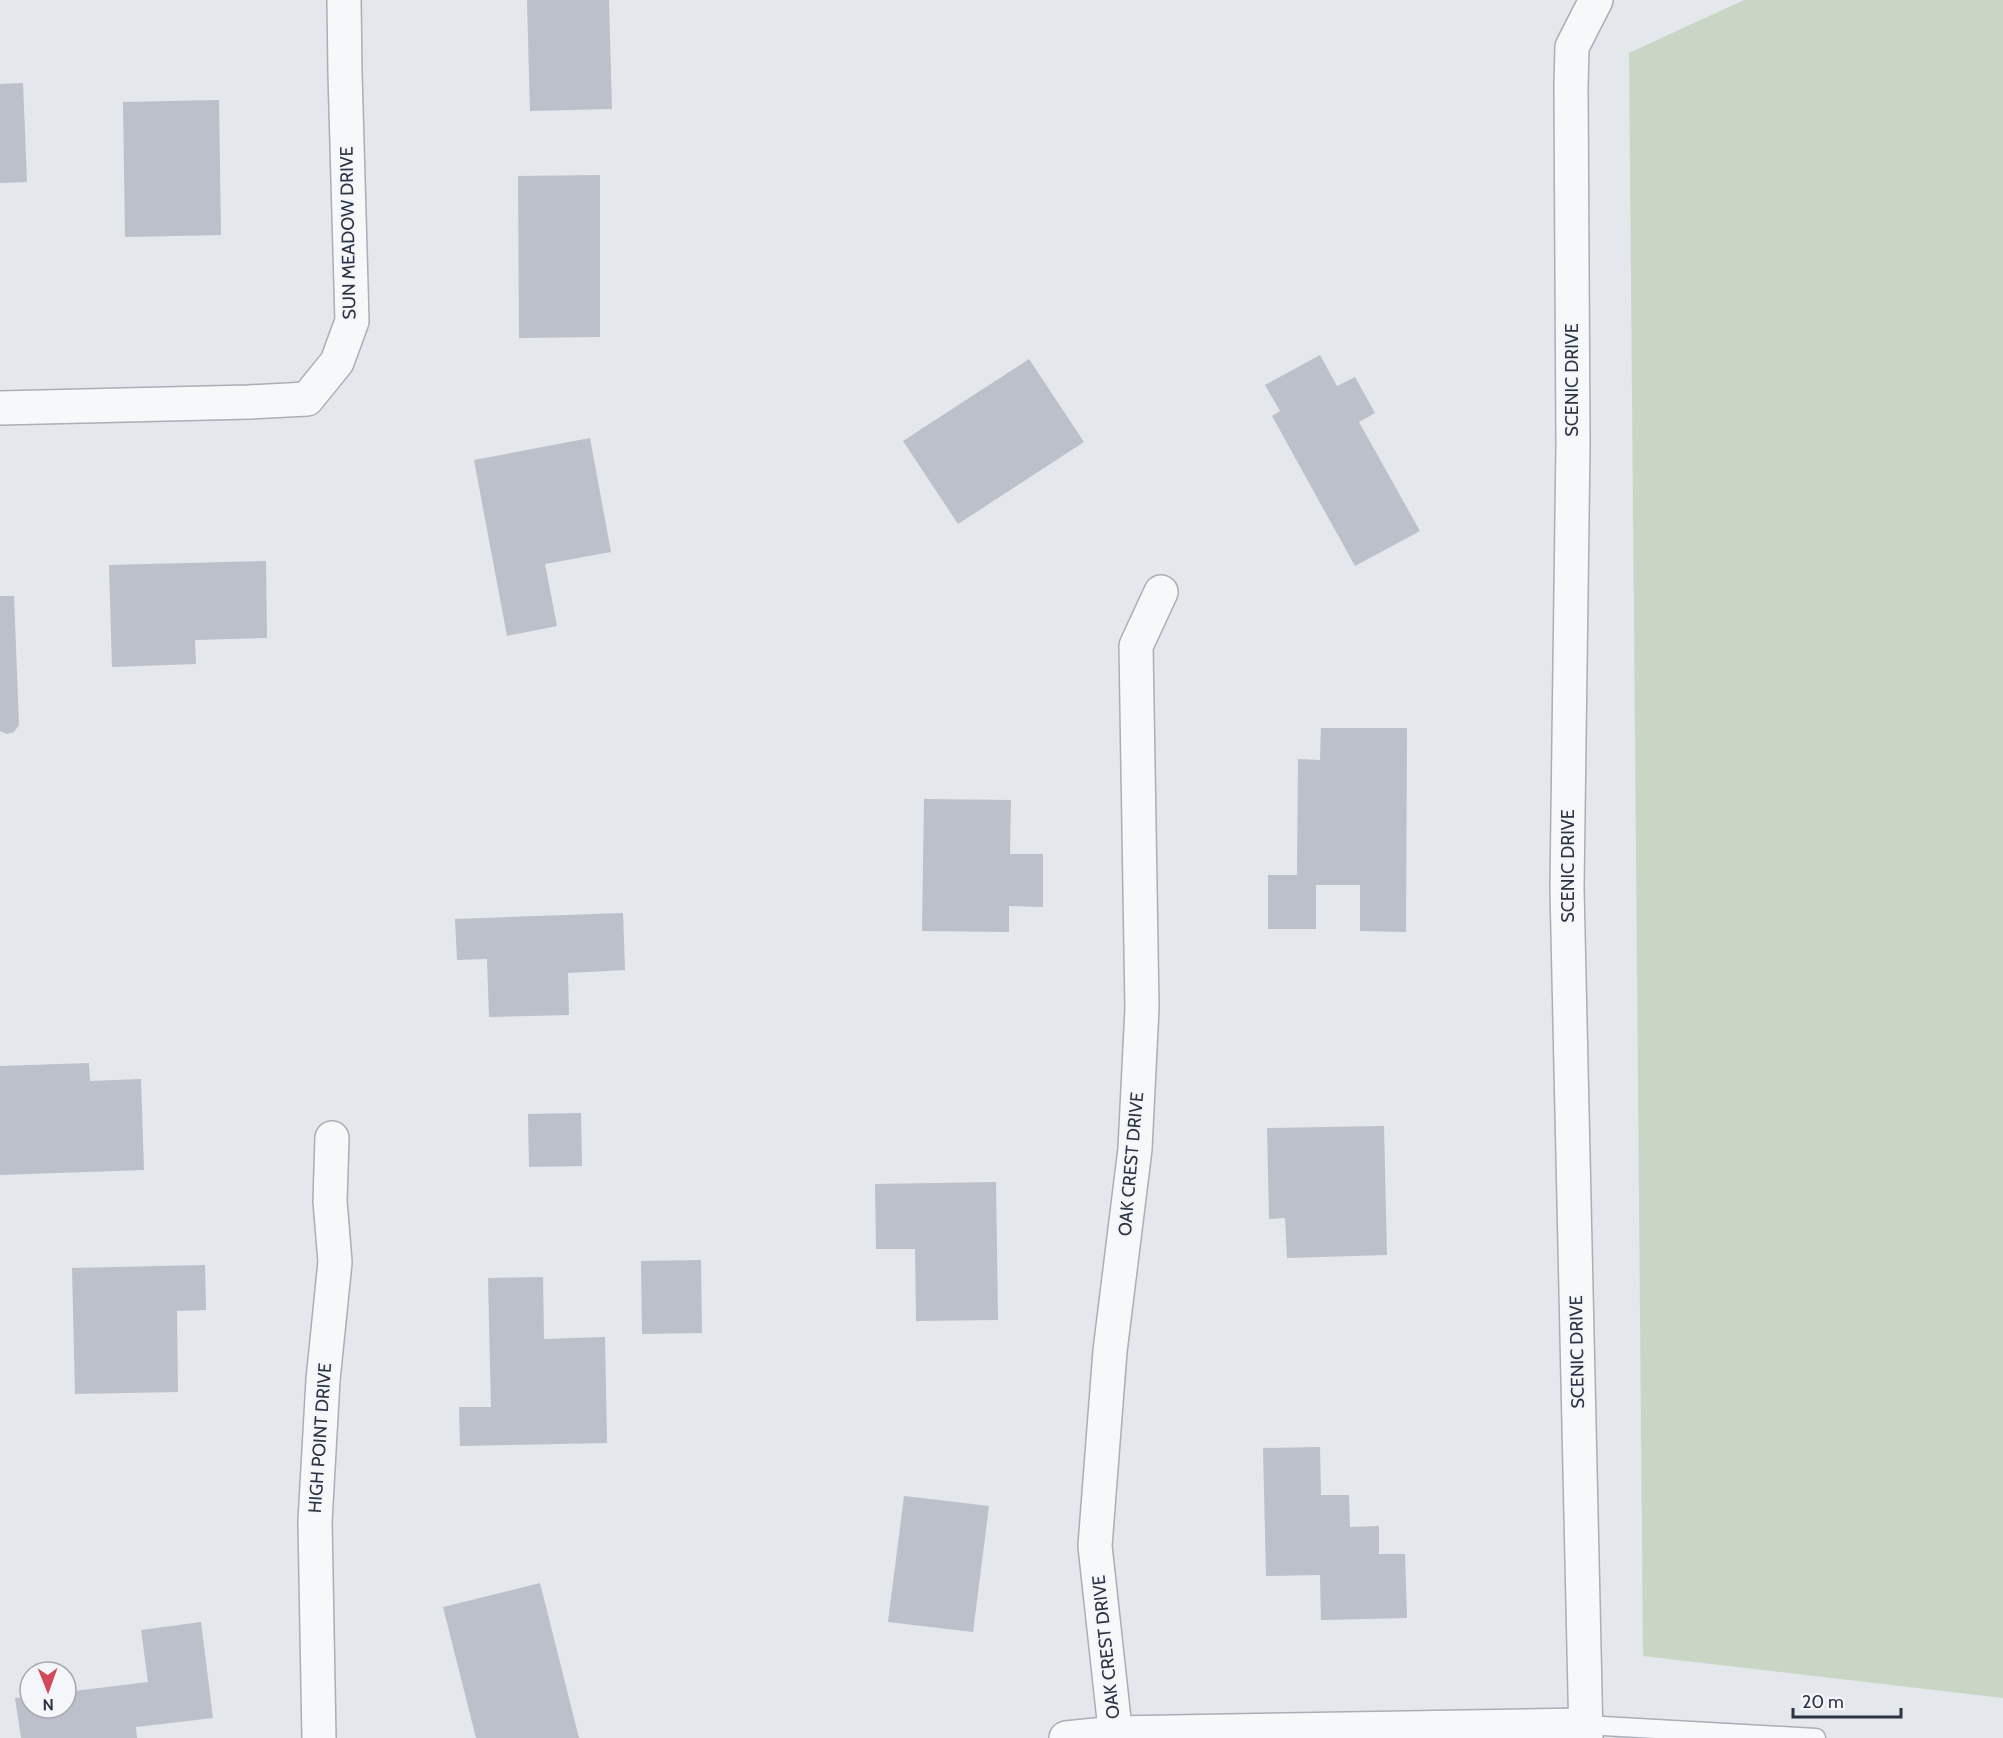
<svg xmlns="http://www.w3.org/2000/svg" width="2003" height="1738" font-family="Cabin,sans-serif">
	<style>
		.green { fill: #c9d6c5 }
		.building { fill: #bbc0ca }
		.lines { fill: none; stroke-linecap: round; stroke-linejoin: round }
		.service-casing { stroke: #a9aeb7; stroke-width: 21 }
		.minor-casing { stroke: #a9aeb7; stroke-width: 36 }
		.tertiary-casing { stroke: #a9aeb7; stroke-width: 36 }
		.service { stroke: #f7f8fa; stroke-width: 18 }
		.minor { stroke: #f7f8fa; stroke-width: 33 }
		.tertiary { stroke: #f7f8fa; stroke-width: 33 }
		.labels { text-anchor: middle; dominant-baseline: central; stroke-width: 5; stroke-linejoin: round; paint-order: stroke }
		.street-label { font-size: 18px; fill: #2b3445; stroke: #f4f6f9 }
	</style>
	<rect width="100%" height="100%" fill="#e4e7ec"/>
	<polygon class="green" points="1744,0 2003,0 2003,1698 1643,1656 1629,53"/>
	<g class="building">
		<polygon points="527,0 609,0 612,109 530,111"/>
		<polygon points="23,83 27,182 0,183 0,84"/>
		<polygon points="219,100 221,235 125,237 123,102"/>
		<polygon points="600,175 600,337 519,338 518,176"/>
		<polygon points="1320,355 1337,386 1355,377 1375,413 1359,422 1420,531 1355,566 1272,416 1280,411 1265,385"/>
		<polygon points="1029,359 1084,442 958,524 903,441"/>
		<polygon points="590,438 611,552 545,564 557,626 507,636 474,460"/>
		<polygon points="266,561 267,638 195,640 196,664 112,667 109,565"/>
		<polygon points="0,596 14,596 19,725 14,732 7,734 0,731"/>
		<polygon points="1321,728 1407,728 1406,932 1360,931 1360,885 1316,885 1316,929 1268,929 1268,875 1297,875 1298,759 1320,760"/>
		<polygon points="924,799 1011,800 1010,854 1043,854 1043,907 1009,906 1009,932 922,931"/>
		<polygon points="623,913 625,970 568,973 569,1015 489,1017 487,959 457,960 455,919"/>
		<polygon points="89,1063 90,1081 141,1079 144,1170 0,1175 0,1066"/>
		<polygon points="581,1113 582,1166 529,1167 528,1114"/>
		<polygon points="1384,1126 1387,1255 1287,1258 1285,1218 1269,1219 1267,1128"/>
		<polygon points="996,1182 998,1320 916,1321 915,1249 876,1249 875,1184"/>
		<polygon points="701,1260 702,1333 642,1334 641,1261"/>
		<polygon points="205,1265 206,1310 177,1311 178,1392 75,1394 72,1268"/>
		<polygon points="543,1277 544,1339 605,1337 607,1443 460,1446 459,1407 491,1407 488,1278"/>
		<polygon points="1320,1447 1321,1495 1349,1495 1350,1527 1379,1526 1379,1554 1405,1554 1407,1618 1321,1620 1320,1575 1266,1576 1263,1448"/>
		<polygon points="904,1496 989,1506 973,1632 888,1622"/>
		<polygon points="540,1583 579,1738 476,1738 443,1607"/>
		<polygon points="201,1622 213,1718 136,1727 137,1738 21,1738 15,1698 30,1697 30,1708 66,1708 66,1692 148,1682 141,1630"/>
	</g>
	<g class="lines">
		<defs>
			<polyline id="service" points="1585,1725 1816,1738"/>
			<g id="minor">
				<polyline points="0,408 249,402 307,399 337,362 352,321 345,73 344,0"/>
				<polyline points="319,1738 315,1521 323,1380 335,1262 330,1201 332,1138"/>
				<polyline points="1116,1738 1095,1546 1110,1351 1135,1149 1142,1008 1136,646 1161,592"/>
			</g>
			<g id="tertiary">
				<polyline points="1066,1738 1115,1733 1585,1725"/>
				<polyline points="1586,1738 1567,888 1573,444 1571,86 1572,47 1596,0"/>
			</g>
		</defs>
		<use href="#service" class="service-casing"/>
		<use href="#minor" class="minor-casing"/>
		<use href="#tertiary" class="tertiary-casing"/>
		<use href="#service" class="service"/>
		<use href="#minor" class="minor"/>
		<use href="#tertiary" class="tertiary"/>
	</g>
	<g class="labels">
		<g class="street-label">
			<text transform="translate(348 233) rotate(-91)">SUN MEADOW DRIVE</text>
			<text transform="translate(1572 380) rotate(-90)">SCENIC DRIVE</text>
			<text transform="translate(1568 866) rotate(-90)">SCENIC DRIVE</text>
			<text transform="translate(1131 1164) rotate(-85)">OAK CREST DRIVE</text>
			<text transform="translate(1577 1352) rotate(-91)">SCENIC DRIVE</text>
			<text transform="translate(320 1438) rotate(-86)">HIGH POINT DRIVE</text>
			<text transform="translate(1106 1647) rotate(-96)">OAK CREST DRIVE</text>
		</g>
	</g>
	<g transform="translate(48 1690) rotate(179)"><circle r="28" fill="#f4f6f9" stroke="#a4a8b1" stroke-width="1.5"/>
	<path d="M0-4.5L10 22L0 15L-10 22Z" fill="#d1495b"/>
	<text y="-9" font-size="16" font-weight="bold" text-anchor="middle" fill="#2b3445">N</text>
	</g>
	<path d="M1793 1708v9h108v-9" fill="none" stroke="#2b3445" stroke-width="3"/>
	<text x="1802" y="1708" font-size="18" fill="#2b3445" stroke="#f4f6f9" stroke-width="4.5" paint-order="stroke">20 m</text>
</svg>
